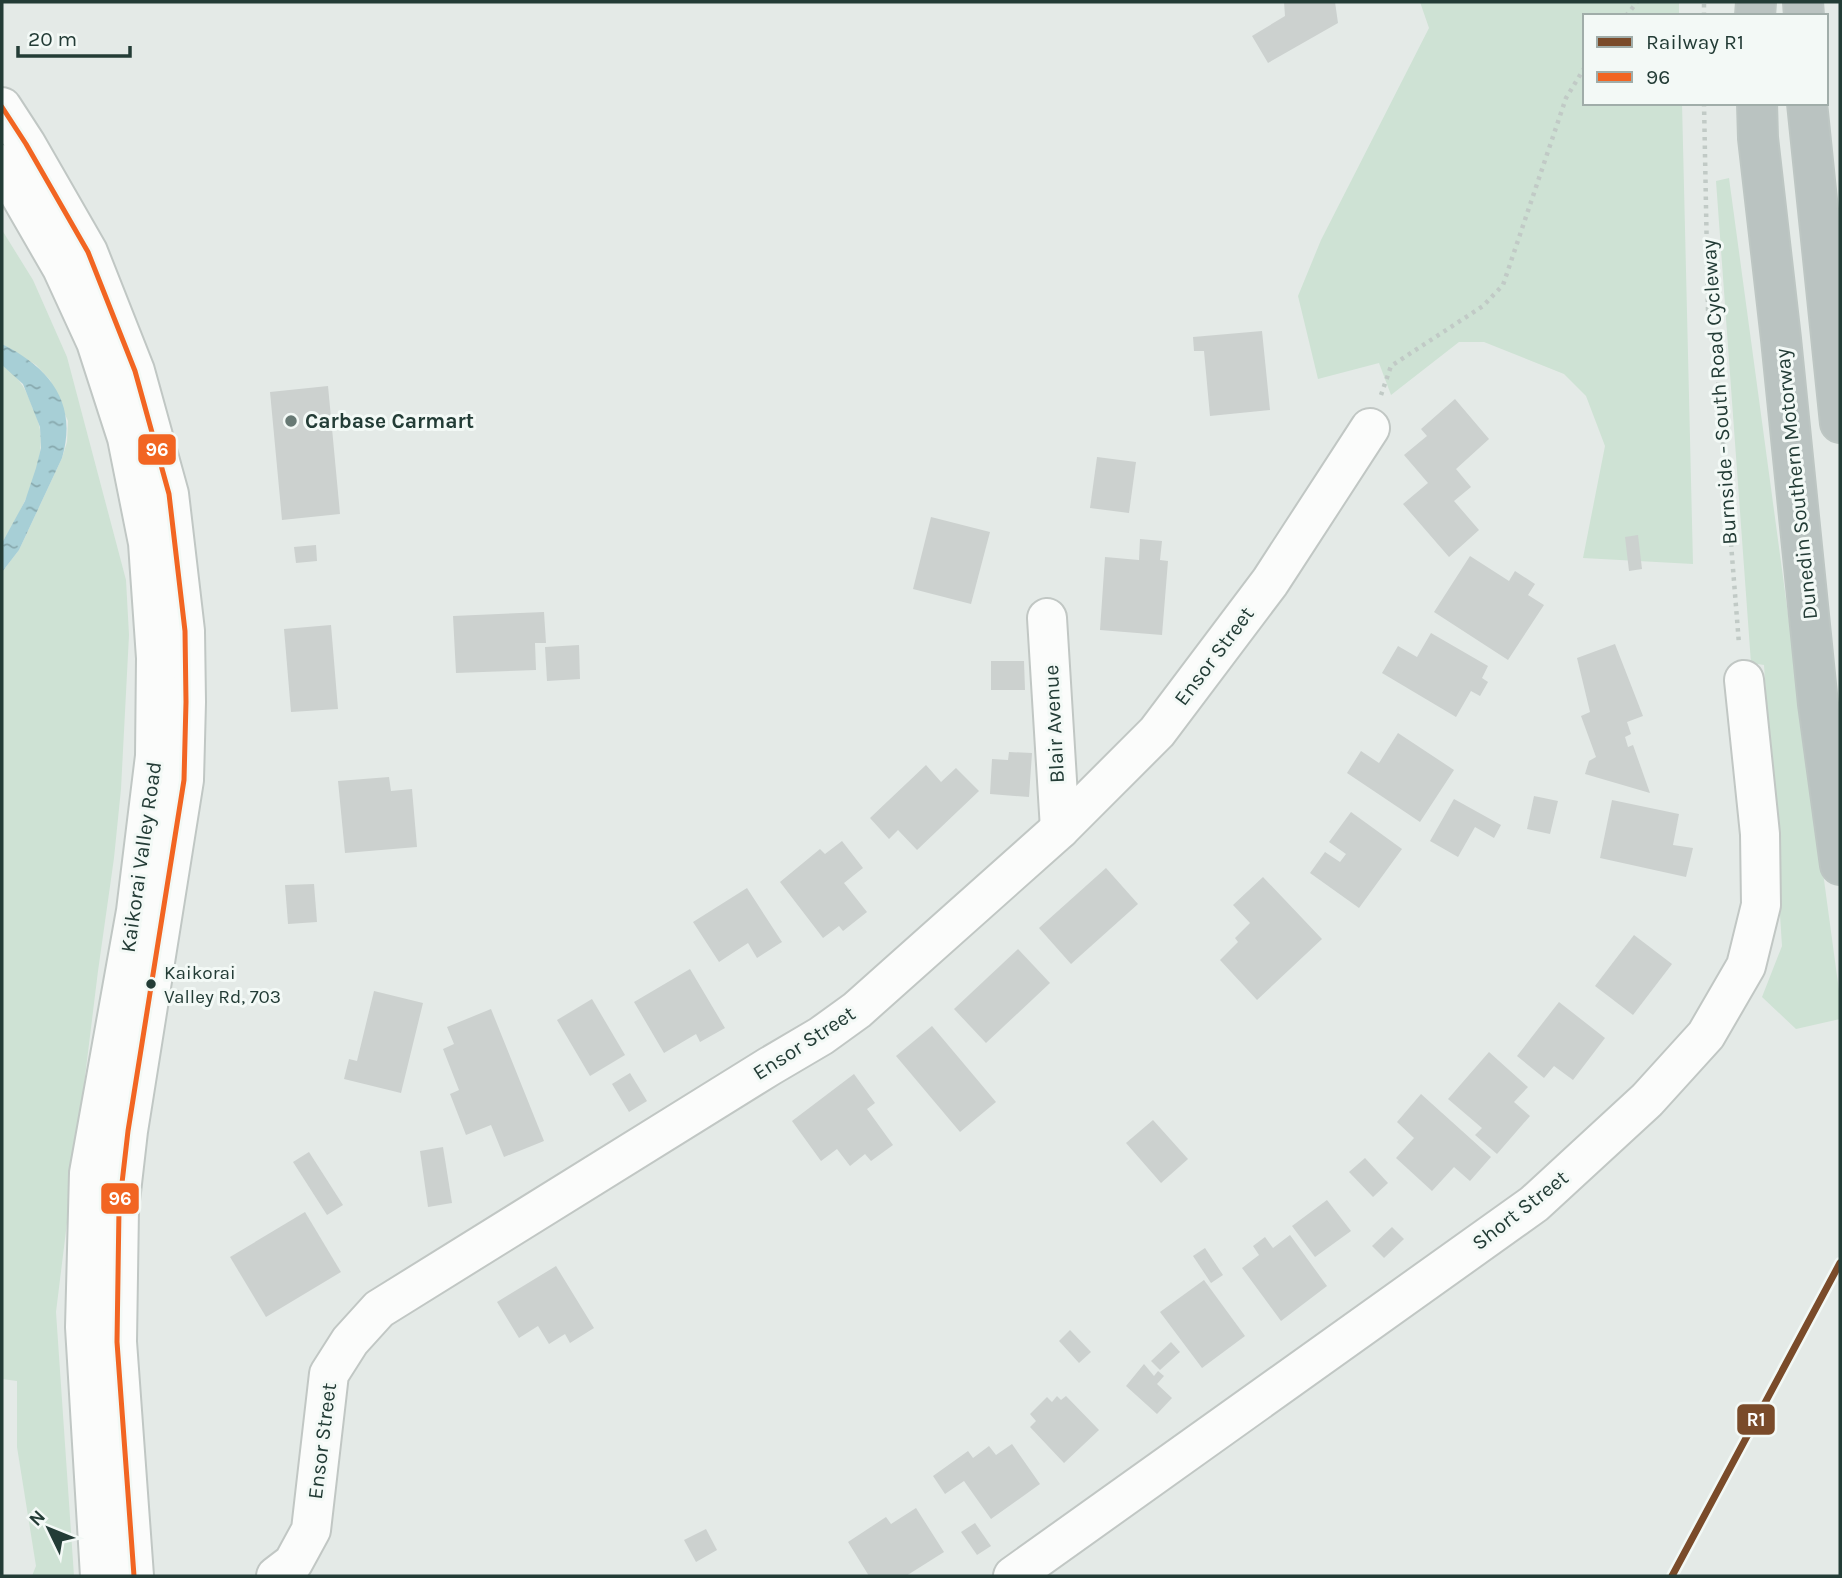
<svg xmlns="http://www.w3.org/2000/svg" width="1842" height="1578" font-family="Karla,sans-serif">
	<style>
		.grass { fill: #cee2d4 }
		.water { fill: url(#water-ripples) }
		.building { fill: #ccd1cf }
		.lines { fill: none; stroke-linecap: round; stroke-linejoin: round }
		.minor-casing { stroke: #c1c7c4; stroke-width: 42 }
		.secondary-casing { stroke: #c0c7c4; stroke-width: 42 }
		.motorway-casing { stroke: #bdc6c3; stroke-width: 42 }
		.path { stroke: #c1cac6; stroke-width: 4.5; stroke-dasharray: 3.5 5; stroke-linecap: butt }
		.minor { stroke: #fbfcfb; stroke-width: 38 }
		.secondary { stroke: #fbfcfb; stroke-width: 38 }
		.motorway { stroke: #bac3c1; stroke-width: 38 }
		.bus-1-casing { stroke: #f3f9f6; stroke-width: 10 }
		.bus-1 { stroke: #f26522; stroke-width: 5 }
		.rail-1-casing { stroke: #f3f9f6; stroke-width: 12 }
		.rail-1 { stroke: #7a4b2a; stroke-width: 7 }
		.poi-dot { fill: #677974; stroke: #f3f9f6; stroke-width: 2.5 }
		.bus-dot { fill: #233c36; stroke: #f3f9f6; stroke-width: 2.5 }
		.labels { text-anchor: middle; dominant-baseline: central; stroke-width: 6; stroke-linejoin: round; paint-order: stroke }
		.bus-label { font-size: 19px; fill: #233c36; stroke: #f3f9f6; text-anchor: start }
		.street-label { font-size: 21px; fill: #233c36; stroke: #f3f9f6 }
		.poi-label { font-size: 21px; font-weight: bold; fill: #233c36; stroke: #f3f9f6; text-anchor: start }
		.line-badge { stroke: #f3f9f6; stroke-width: 2.5 }
		.badge-label { font-size: 19px; text-anchor: middle; font-weight: bold; fill: #fff }
	</style>
	<defs>
		<pattern id="water-ripples" width="26" height="14" patternUnits="userSpaceOnUse" patternTransform="scale(1.75)"><rect width="26" height="14" fill="#a7cfd6"/><path d="M2 4q2-2 4 0t4 0M15 11q2-2 4 0t4 0" fill="none" stroke="#88a9ae"/></pattern>
	</defs>
	<rect width="100%" height="100%" fill="#e4eae7"/>
	<g class="grass">
		<polygon points="1420,2 1679,2 1679,16 1585,16 1585,103 1682,103 1693,564 1583,558 1605,446 1586,396 1564,374 1484,342 1459,342 1391,395 1379,363 1318,379 1298,296 1321,240 1429,28"/>
		<polygon points="1729,178 1840,998 1840,1019 1796,1029 1762,997 1782,946 1764,665 1751,663 1716,181"/>
		<polygon points="2,230 33,280 67,357 126,580 129,635 121,789 114,858 98,971 56,1312 74,1576 32,1576 36,1566 17,1447 17,1381 2,1379 2,572 19,550 62,458 67,442 68,421 50,380 36,365 2,344"/>
		<path d="M2,365C20,379 25,386 33,409C36,415 39,423 40,430C45,470 21,510 2,543Z"/>
	</g>
	<path class="water" d="M2,344C50,368 78,403 62,458L19,550L2,572V543L25,501L36,468L41,448L40,427L23,384L2,365Z"/>
	<g class="building">
		<polygon points="1284,2 1335,2 1338,23 1268,63 1252,36 1285,16"/>
		<polygon points="1262,331 1270,410 1210,416 1204,351 1194,351 1193,337"/>
		<polygon points="328,386 340,514 282,520 270,392"/>
		<polygon points="1455,399 1489,439 1456,469 1471,487 1454,501 1479,530 1449,557 1403,504 1428,483 1404,455 1427,436 1421,429"/>
		<polygon points="1097,457 1136,462 1129,513 1090,508"/>
		<polygon points="931,517 990,532 971,604 913,589"/>
		<polygon points="1638,535 1642,569 1629,571 1625,537"/>
		<polygon points="1140,539 1162,541 1160,560 1168,561 1162,635 1100,630 1105,557 1139,560"/>
		<polygon points="316,545 317,561 296,563 294,547"/>
		<polygon points="1470,556 1509,581 1515,571 1535,584 1528,595 1544,605 1508,660 1434,612"/>
		<polygon points="544,612 546,643 535,643 536,670 456,673 453,616"/>
		<polygon points="331,625 338,709 291,712 284,629"/>
		<polygon points="1431,633 1488,666 1482,678 1488,682 1480,696 1471,691 1456,717 1382,673 1398,646 1417,657"/>
		<polygon points="1615,644 1643,716 1627,722 1631,734 1625,737 1628,747 1633,745 1650,793 1585,774 1589,761 1596,757 1581,716 1590,712 1577,658"/>
		<polygon points="579,645 580,679 547,681 545,647"/>
		<polygon points="991,661 1024,661 1025,690 991,690"/>
		<polygon points="1398,733 1454,770 1420,822 1347,773 1361,751 1379,763"/>
		<polygon points="1009,752 1032,753 1029,797 990,794 992,759 1008,760"/>
		<polygon points="926,765 941,782 956,768 979,791 917,850 898,830 889,839 870,818"/>
		<polygon points="389,777 391,791 412,789 417,847 345,853 338,781"/>
		<polygon points="1534,796 1558,801 1550,834 1527,829"/>
		<polygon points="1454,799 1501,825 1494,838 1475,827 1458,857 1430,841"/>
		<polygon points="1612,800 1679,814 1673,845 1693,848 1686,877 1600,858"/>
		<polygon points="1351,812 1402,849 1359,908 1310,873 1325,852 1340,862 1346,854 1329,842"/>
		<polygon points="842,841 863,868 844,883 867,912 843,931 839,926 823,938 780,882 820,849 825,854"/>
		<polygon points="1106,868 1138,904 1071,964 1039,928"/>
		<polygon points="1263,877 1322,939 1257,1000 1220,960 1238,942 1235,938 1250,923 1233,905"/>
		<polygon points="314,884 317,922 288,924 285,885"/>
		<polygon points="747,888 782,942 757,958 748,943 719,962 693,922"/>
		<polygon points="1634,935 1672,964 1633,1015 1595,986"/>
		<polygon points="1018,949 1050,983 986,1043 954,1009"/>
		<polygon points="690,969 725,1028 700,1042 696,1034 664,1053 634,1002"/>
		<polygon points="374,991 423,1003 401,1093 344,1079 349,1059 357,1061"/>
		<polygon points="592,999 625,1055 590,1076 557,1020"/>
		<polygon points="1559,1002 1605,1038 1573,1080 1554,1066 1544,1078 1517,1056"/>
		<polygon points="491,1009 544,1141 504,1157 491,1125 466,1135 450,1094 459,1090 443,1049 454,1044 447,1027"/>
		<polygon points="932,1026 996,1102 960,1132 896,1056"/>
		<polygon points="1489,1052 1528,1087 1514,1102 1530,1116 1497,1154 1475,1135 1482,1128 1448,1099"/>
		<polygon points="630,1073 647,1101 629,1112 612,1084"/>
		<polygon points="854,1074 875,1103 867,1109 893,1145 871,1161 865,1154 850,1166 837,1149 821,1161 792,1121"/>
		<polygon points="1421,1094 1491,1157 1470,1181 1454,1167 1432,1191 1396,1158 1414,1138 1397,1122"/>
		<polygon points="1153,1120 1188,1159 1161,1183 1126,1143"/>
		<polygon points="443,1147 452,1203 428,1207 420,1151"/>
		<polygon points="309,1152 343,1205 327,1215 293,1162"/>
		<polygon points="1365,1158 1388,1183 1373,1197 1349,1172"/>
		<polygon points="1327,1200 1351,1231 1315,1257 1292,1226"/>
		<polygon points="305,1212 341,1272 266,1317 230,1257"/>
		<polygon points="1392,1227 1404,1239 1384,1258 1372,1246"/>
		<polygon points="1290,1235 1327,1286 1281,1321 1242,1268 1259,1255 1253,1246 1265,1237 1273,1248"/>
		<polygon points="1205,1248 1223,1275 1211,1283 1193,1256"/>
		<polygon points="556,1266 594,1328 570,1343 565,1334 549,1344 538,1326 519,1338 497,1302"/>
		<polygon points="1204,1280 1245,1336 1202,1368 1160,1312"/>
		<polygon points="1070,1330 1091,1352 1079,1363 1059,1341"/>
		<polygon points="1171,1342 1180,1352 1160,1370 1151,1361"/>
		<polygon points="1144,1364 1154,1376 1158,1371 1164,1376 1157,1384 1172,1398 1157,1414 1126,1386"/>
		<polygon points="1057,1396 1061,1400 1066,1396 1099,1430 1064,1463 1030,1427 1036,1421 1030,1414 1047,1397 1052,1402"/>
		<polygon points="1012,1444 1040,1484 991,1519 964,1481 945,1494 933,1476 968,1451 973,1458 989,1446 996,1455"/>
		<polygon points="916,1508 944,1552 906,1576 869,1576 848,1542 886,1517 891,1524"/>
		<polygon points="975,1523 991,1546 977,1555 961,1532"/>
		<polygon points="706,1529 717,1550 696,1562 684,1540"/>
	</g>
	<g class="lines">
		<defs>
			<g id="minor">
				<polyline points="1047,618 1060,829"/>
				<polyline points="276,1576 293,1563 311,1530 329,1374 350,1341 379,1309 770,1066 821,1036 857,1010 1060,829 1157,732 1270,582 1370,428"/>
				<polyline points="1013,1576 1534,1204 1647,1100 1706,1035 1746,966 1761,905 1760,834 1744,680"/>
			</g>
			<g id="secondary">
				<polyline points="2,107 26,144 88,252 135,371 169,494 185,631 186,702 184,780 128,1131 119,1209 117,1342 134,1576"/>
				<polyline points="2,164 62,268 96,342 127,438 148,543 156,658 155,756 136,911 89,1173 85,1327 100,1576"/>
			</g>
			<g id="motorway">
				<polyline points="1803,2 1804,16"/>
				<polyline points="1755,16 1756,2"/>
				<polyline points="1757,103 1758,138 1781,339 1818,704 1840,865"/>
				<polyline points="1807,103 1840,423"/>
			</g>
		</defs>
		<use href="#minor" class="minor-casing"/>
		<use href="#secondary" class="secondary-casing"/>
		<use href="#motorway" class="motorway-casing"/>
		<g class="path">
			<polyline points="1626,16 1637,2"/>
			<polyline points="1704,16 1704,2"/>
			<polyline points="1704,103 1708,310 1714,330 1739,644"/>
			<polyline points="1381,395 1391,366 1483,306 1503,285 1566,98 1585,67"/>
		</g>
		<use href="#minor" class="minor"/>
		<use href="#secondary" class="secondary"/>
		<use href="#motorway" class="motorway"/>
		<defs>
			<polyline id="bus-1" points="2,107 26,144 88,252 135,371 169,494 185,631 186,702 184,780 128,1131 119,1209 117,1342 134,1576"/>
		</defs>
		<use href="#bus-1" class="bus-1-casing"/>
		<use href="#bus-1" class="bus-1"/>
		<defs>
			<polyline id="rail-1" points="1672,1576 1840,1263"/>
		</defs>
		<use href="#rail-1" class="rail-1-casing"/>
		<use href="#rail-1" class="rail-1"/>
	</g>
	<circle class="poi-dot" cx="291" cy="421" r="7"/>
	<circle class="bus-dot" cx="151" cy="984" r="6"/>
	<g class="labels">
		<g class="bus-label">
			<text x="164" y="973">Kaikorai<tspan x="164" dy="24">Valley Rd, 703</tspan></text>
		</g>
		<g class="street-label">
			<text transform="translate(1719 392) rotate(-94)">Burnside - South Road Cycleway</text>
			<text transform="translate(1796 484) rotate(-96)">Dunedin Southern Motorway</text>
			<text transform="translate(1214 656) rotate(-53)">Ensor Street</text>
			<text transform="translate(1054 724) rotate(-93)">Blair Avenue</text>
			<text transform="translate(141 857) rotate(-82)">Kaikorai Valley Road</text>
			<text transform="translate(804 1043) rotate(-33)">Ensor Street</text>
			<text transform="translate(1520 1210) rotate(-38)">Short Street</text>
			<text transform="translate(322 1441) rotate(-83)">Ensor Street</text>
		</g>
		<g class="poi-label">
			<text x="305" y="421">Carbase Carmart</text>
		</g>
	</g>
	<g class="line-badge">
		<rect x="137" y="433" width="40" height="33" rx="7" fill="#f26522"/>
		<rect x="100" y="1182" width="40" height="33" rx="7" fill="#f26522"/>
		<rect x="1736" y="1403" width="40" height="33" rx="7" fill="#7a4b2a"/>
	</g>
	<g class="badge-label">
		<text x="157" y="456">96</text>
		<text x="120" y="1205">96</text>
		<text x="1756" y="1426">R1</text>
	</g>
	<rect width="1842" height="1578" fill="none" stroke="#233c36" stroke-width="7"/>
	<rect x="1583" y="14" width="245" height="91" fill="#f3f9f6" stroke="#a0ada9" stroke-width="2"/>
	<rect x="1597" y="37" width="35" height="10" fill="#7a4b2a" stroke="#a0ada9" stroke-width="2"/>
	<text x="1646" y="49" font-size="21" fill="#233c36">Railway R1</text>
	<rect x="1597" y="72" width="35" height="10" fill="#f26522" stroke="#a0ada9" stroke-width="2"/>
	<text x="1646" y="84" font-size="21" fill="#233c36">96</text>
	<g transform="translate(49 1529) rotate(313)" stroke="#f3f9f6" stroke-width="5" paint-order="stroke">
	<path d="M0-5L12 26L0 18L-12 26Z" fill="#233c36"/>
	<text y="-10" font-size="19" font-weight="bold" text-anchor="middle" fill="#233c36">N</text>
	</g>
	<path d="M18 46v10h112v-10" fill="none" stroke="#233c36" stroke-width="3.5"/>
	<text x="28" y="46" font-size="21" fill="#233c36" stroke="#f3f9f6" stroke-width="5" paint-order="stroke">20 m</text>
</svg>
